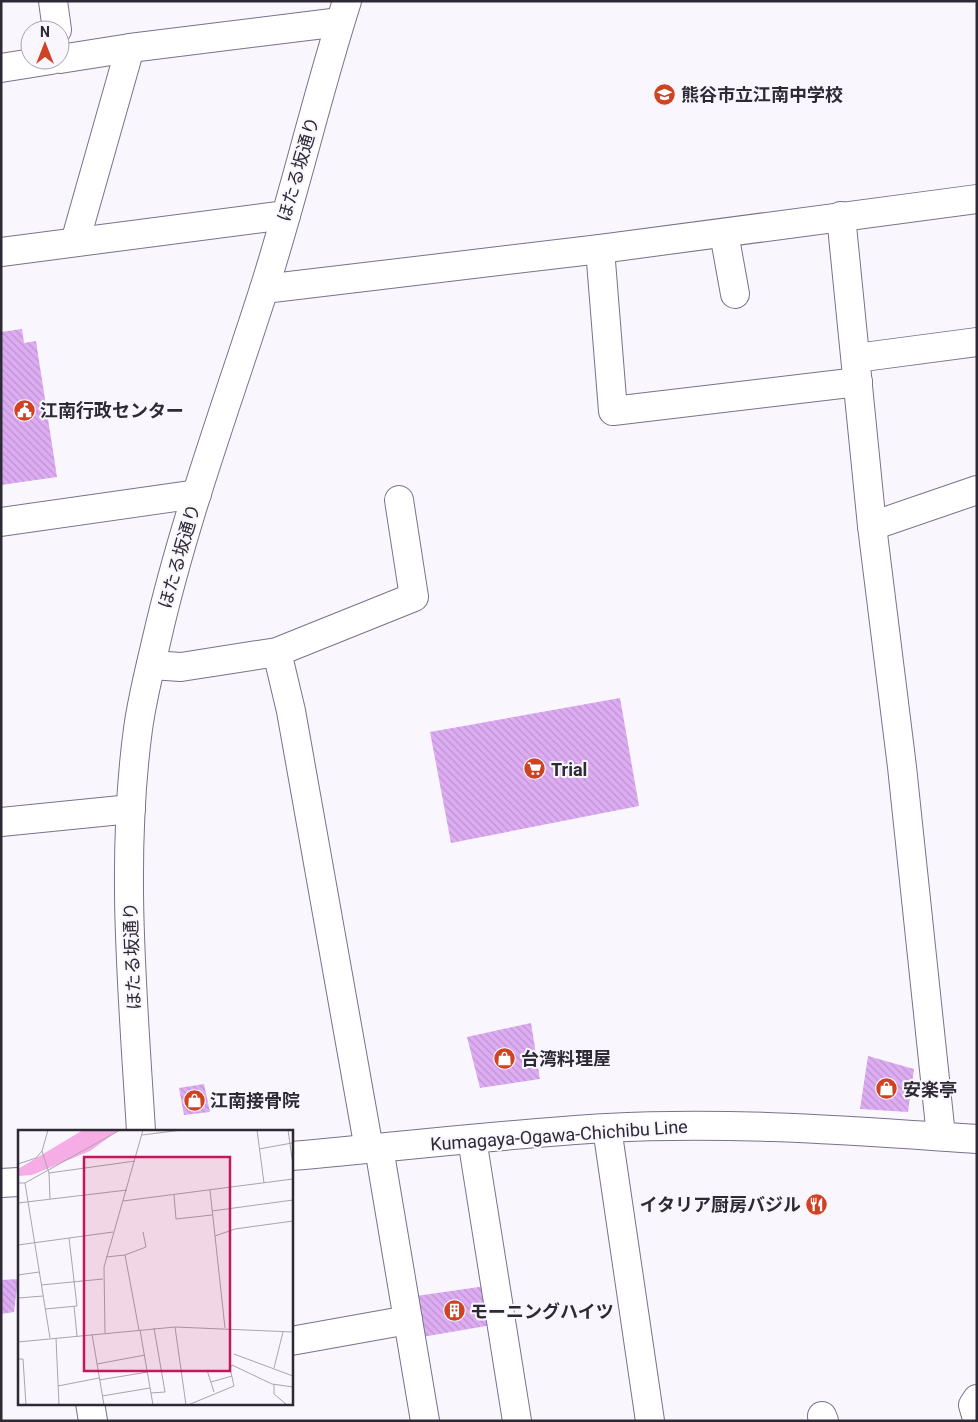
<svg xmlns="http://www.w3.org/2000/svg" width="978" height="1422" font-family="Roboto,'Noto Sans JP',sans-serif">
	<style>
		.building { fill: url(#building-back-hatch) }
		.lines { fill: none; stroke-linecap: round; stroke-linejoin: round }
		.minor-casing { stroke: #78728b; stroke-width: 30 }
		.major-casing { stroke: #78728b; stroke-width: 30 }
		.minor { stroke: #fff; stroke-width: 28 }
		.major { stroke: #fff; stroke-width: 28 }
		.labels { text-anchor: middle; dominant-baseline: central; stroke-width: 4; stroke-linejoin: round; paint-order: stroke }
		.poi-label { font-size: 18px; font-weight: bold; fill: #2d2a35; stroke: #f9f7fd; text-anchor: start }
		.street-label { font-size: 18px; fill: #2d2a35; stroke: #f9f7fd }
		.inset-road { fill: none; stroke: #a7a5ad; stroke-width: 1 }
		.view { fill: #c2185b; fill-opacity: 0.15; stroke: #c2185b; stroke-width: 2.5 }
		.inset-edge { fill: none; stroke: #2d2a35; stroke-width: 2.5 }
	</style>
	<defs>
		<pattern id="building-back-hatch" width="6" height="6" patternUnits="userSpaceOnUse" patternTransform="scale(1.25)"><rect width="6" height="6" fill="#ddacf2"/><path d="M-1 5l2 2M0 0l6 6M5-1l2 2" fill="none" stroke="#be94d0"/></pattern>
	</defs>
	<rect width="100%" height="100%" fill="#f9f7fd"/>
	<g class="building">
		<polygon points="22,329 24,343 36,341 57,477 1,485 1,332"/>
		<polygon points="620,698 639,806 451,843 430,732"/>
		<polygon points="531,1023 540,1079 480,1088 467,1037"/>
		<polygon points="868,1056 914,1069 908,1112 860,1109"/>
		<polygon points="204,1084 210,1112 184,1115 179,1088"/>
		<polygon points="18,1279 14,1312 1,1314 1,1280"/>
		<polygon points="486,1286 492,1325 422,1337 416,1296"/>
	</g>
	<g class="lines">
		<defs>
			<g id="minor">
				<polyline points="53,1 57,30"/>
				<polyline points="60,59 130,48 340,22"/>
				<polyline points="1,68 51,60"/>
				<polyline points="841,216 872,526 902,767 941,1136"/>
				<polyline points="724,233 735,294"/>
				<polyline points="75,242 130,48"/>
				<polyline points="600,249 613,411 858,382"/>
				<polyline points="1,252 286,215"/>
				<polyline points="264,289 600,249 977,199"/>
				<polyline points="856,358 977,342"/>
				<polyline points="1,522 197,494"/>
				<polyline points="872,526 977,490"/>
				<polyline points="277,652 291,711 369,1149"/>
				<polyline points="151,665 181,667 277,652 414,597 399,500"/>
				<polyline points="1,822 131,809"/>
				<polyline points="607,1128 650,1421"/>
				<path d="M141,1131C133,998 120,862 138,729C142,699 150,668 157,638C184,520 226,407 263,292C294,196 316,98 347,1"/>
				<polyline points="472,1139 517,1421"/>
				<polyline points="379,1148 425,1421"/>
				<polyline points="291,1341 408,1320"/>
				<polyline points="977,1399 973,1405 977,1419"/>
				<polyline points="90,1403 93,1421"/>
				<polyline points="822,1416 824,1421"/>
			</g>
			<g id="major">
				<path d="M291,1156C396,1147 502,1134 607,1128C730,1121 854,1131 977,1139"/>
				<polyline points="1,1183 19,1182"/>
			</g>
		</defs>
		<use href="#minor" class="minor-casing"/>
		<use href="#major" class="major-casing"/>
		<use href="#minor" class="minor"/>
		<use href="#major" class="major"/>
	</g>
	<defs>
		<symbol id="school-disc" viewBox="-11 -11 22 22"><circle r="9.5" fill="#cd4324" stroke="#f9f7fd"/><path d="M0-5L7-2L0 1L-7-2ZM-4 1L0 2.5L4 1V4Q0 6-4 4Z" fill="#fff"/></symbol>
		<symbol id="civic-disc" viewBox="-11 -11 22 22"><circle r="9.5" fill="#cd4324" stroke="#f9f7fd"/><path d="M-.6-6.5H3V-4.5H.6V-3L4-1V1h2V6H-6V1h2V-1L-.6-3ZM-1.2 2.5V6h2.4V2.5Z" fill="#fff"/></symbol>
		<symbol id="supermarket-disc" viewBox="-11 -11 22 22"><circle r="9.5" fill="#cd4324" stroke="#f9f7fd"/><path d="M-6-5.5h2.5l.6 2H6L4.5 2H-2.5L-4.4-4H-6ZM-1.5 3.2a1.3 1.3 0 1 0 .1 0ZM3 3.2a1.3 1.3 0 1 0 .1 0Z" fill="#fff"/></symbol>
		<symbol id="shop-disc" viewBox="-11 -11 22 22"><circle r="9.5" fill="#cd4324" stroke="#f9f7fd"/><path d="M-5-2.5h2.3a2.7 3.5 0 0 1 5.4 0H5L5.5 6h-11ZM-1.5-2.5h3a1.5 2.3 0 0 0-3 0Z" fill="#fff"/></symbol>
		<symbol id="restaurant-disc" viewBox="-11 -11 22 22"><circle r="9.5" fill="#cd4324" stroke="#f9f7fd"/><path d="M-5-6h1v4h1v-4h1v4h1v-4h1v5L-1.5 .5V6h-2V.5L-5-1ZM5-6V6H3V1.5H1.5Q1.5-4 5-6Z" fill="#fff"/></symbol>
		<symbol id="building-disc" viewBox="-11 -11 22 22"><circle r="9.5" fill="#cd4324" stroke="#f9f7fd"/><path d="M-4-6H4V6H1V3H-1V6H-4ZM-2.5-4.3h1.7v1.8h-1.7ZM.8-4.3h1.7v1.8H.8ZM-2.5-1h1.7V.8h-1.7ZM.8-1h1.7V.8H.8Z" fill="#fff"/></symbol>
	</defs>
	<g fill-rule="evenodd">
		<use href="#school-disc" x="652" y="82" width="25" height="25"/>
		<use href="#civic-disc" x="12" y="398" width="25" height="25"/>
		<use href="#supermarket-disc" x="522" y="756" width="25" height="25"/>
		<use href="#shop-disc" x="492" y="1046" width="25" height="25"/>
		<use href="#shop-disc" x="874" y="1076" width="25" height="25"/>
		<use href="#shop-disc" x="182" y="1088" width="25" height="25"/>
		<use href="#restaurant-disc" x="804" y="1192" width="25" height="25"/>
		<use href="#building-disc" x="442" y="1298" width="25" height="25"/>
	</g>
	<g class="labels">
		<g class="poi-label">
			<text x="681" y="94">熊谷市立江南中学校</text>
			<text x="40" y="410">江南行政センター</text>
			<text x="551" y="769">Trial</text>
			<text x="521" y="1058">台湾料理屋</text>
			<text x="903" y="1089">安楽亭</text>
			<text x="210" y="1100">江南接骨院</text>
			<text x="801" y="1204" text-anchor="end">イタリア厨房バジル</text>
			<text x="470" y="1311">モーニングハイツ</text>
		</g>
		<g class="street-label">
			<text transform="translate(298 169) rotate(-74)">ほたる坂通り</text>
			<text transform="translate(179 556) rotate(-74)">ほたる坂通り</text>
			<text transform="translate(132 956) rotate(-92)">ほたる坂通り</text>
			<text transform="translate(559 1135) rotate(-4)">Kumagaya-Ogawa-Chichibu Line</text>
		</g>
	</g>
	<g transform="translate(18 1130)">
		<rect width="275" height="275" fill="#f9f7fd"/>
		<path d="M65,0H101L72,21L14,45L0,46V39Z" fill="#f6ade5"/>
		<path class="inset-road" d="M239,0L246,53M270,0L275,35M124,5L164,0M241,19L274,13M24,21L31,43L32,69M0,34L18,28L24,21L30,0M31,43L117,31M0,53H7L32,208M7,53L102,0M192,60L207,198M156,65L158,89L194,85M105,71L275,49M0,73L109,60M194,81L275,70M197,106L217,99L275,91M0,115L95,102M107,125L121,200M88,127L107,125L128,117L125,102M0,145L21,142M23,155L85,149M0,168L25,166M56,176L59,206M27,179L59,176L51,108M157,197L168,275M122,200L135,275M87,203L86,137L125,0M74,204L86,275M38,208L41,275M0,212L157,197L275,202M216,224L275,246M0,229H5L8,275M79,234L127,225M256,238L265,202M189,240L196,262M81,250L130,242M193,252L214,246M256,254V264L269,275M40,256L81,248M133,263L147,262L136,198M84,266L132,258M170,275L216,256L212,238L214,235L254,254L275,257"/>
		<path class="view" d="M66,27H212V241H66Z"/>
		<rect width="275" height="275" class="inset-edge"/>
	</g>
	<rect width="978" height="1422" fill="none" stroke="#2d2a35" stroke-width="5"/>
	<g transform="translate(45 45)"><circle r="24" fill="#f9f7fd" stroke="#a7a5ad"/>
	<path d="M0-4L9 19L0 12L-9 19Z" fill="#cd4324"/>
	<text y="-8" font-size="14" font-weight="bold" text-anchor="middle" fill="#2d2a35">N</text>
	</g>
</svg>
